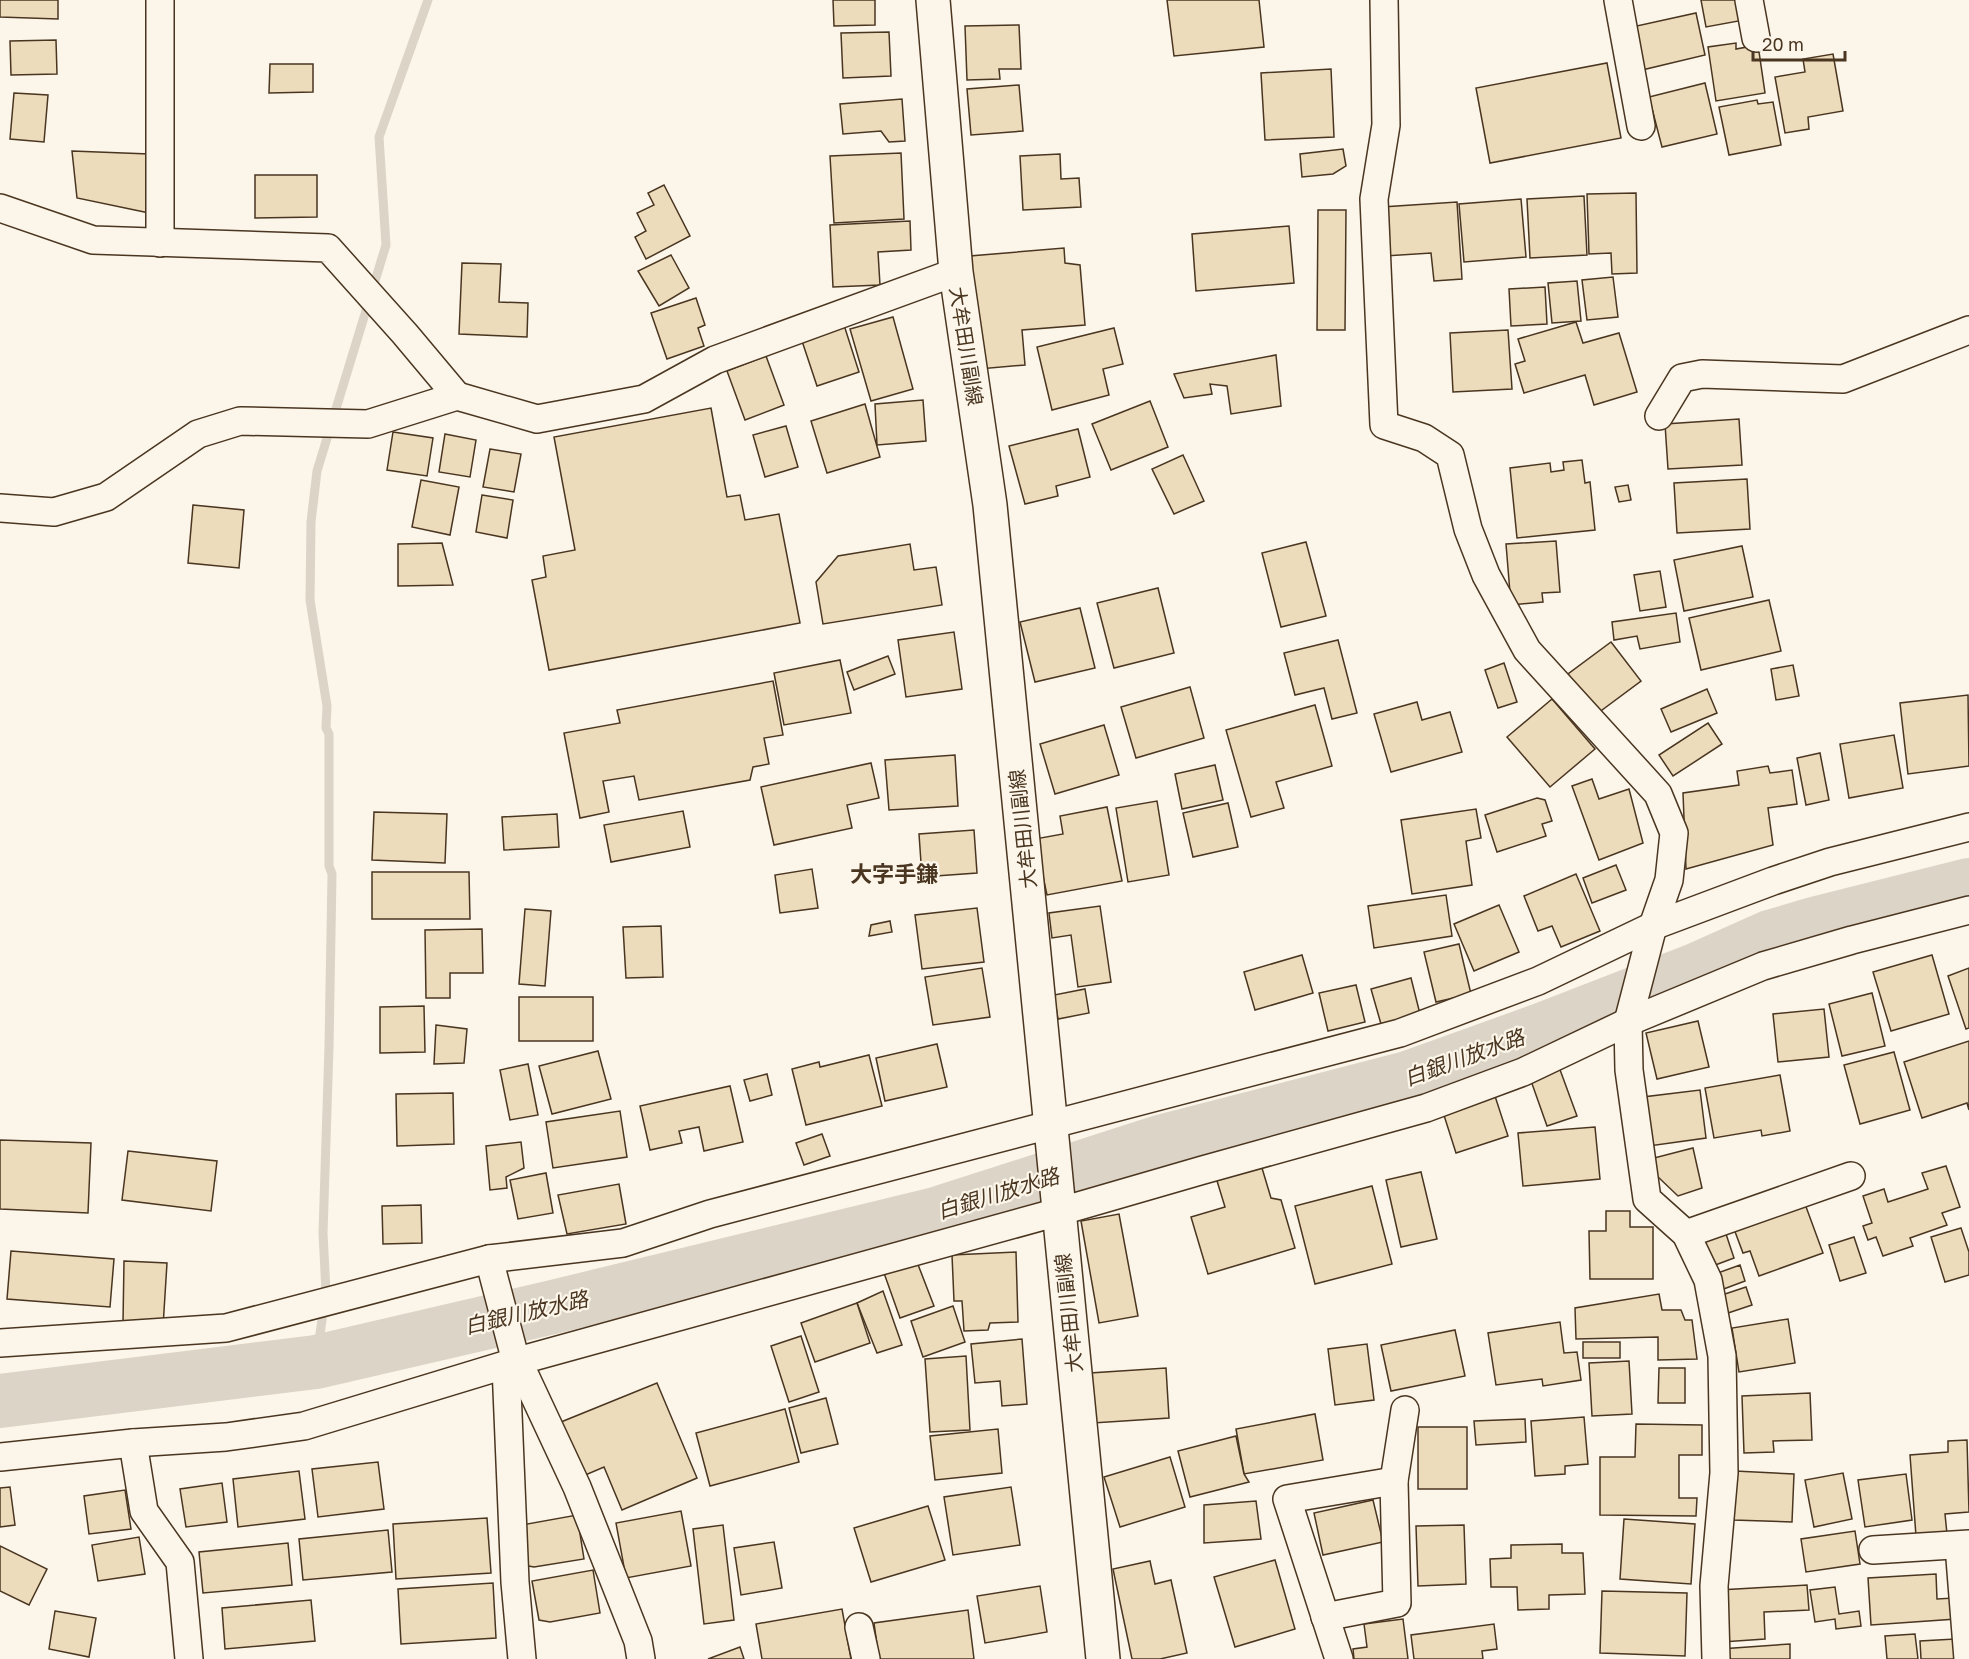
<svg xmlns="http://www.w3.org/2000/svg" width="1969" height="1659" font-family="'Golos Text','Noto Sans JP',sans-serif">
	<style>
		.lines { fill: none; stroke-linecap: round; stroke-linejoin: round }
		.stream { stroke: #dcd4c6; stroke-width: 9 }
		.river { stroke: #dcd4c6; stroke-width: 54 }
		.building { fill: #ecdcbc; stroke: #4a3520; stroke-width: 1.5 }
		.street-casing { stroke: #4a3520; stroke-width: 30 }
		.primary-casing { stroke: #4a3520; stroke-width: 36 }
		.street { stroke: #fbf6e9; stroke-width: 27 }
		.primary { stroke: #fbf6e9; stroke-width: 33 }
		.labels { text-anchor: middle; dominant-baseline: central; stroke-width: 4.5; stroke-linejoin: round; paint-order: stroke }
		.street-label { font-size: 20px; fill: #4a3520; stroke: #fbf6e9 }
		.water-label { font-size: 21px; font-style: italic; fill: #4a3520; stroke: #fbf6e9 }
		.quarter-label { font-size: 22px; font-weight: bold; fill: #4a3520; stroke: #fbf6e9 }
	</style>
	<rect width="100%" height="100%" fill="#fbf6e9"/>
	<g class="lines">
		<polyline class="stream" points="316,1362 326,1292 323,1233 329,1047 332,874 329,866 329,734 326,728 327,706 310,600 311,522 317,471 386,245 379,137 428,0"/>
		<polyline class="river" points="0,1401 316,1362 553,1307 936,1214 1160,1142 1408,1078 1544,1029 1696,970 1770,937 1814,924 1969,885"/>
	</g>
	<g class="building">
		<polygon points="0,0 58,0 58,19 0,17"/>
		<polygon points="833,0 875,0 875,25 834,26"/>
		<polygon points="1167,0 1259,0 1264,47 1174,56"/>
		<polygon points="1701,0 1740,0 1744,20 1706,27"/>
		<polygon points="1696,13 1705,55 1642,70 1632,27"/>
		<polygon points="1019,25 1021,69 999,69 1000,79 967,80 965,26"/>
		<polygon points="889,32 891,76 843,78 841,33"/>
		<polygon points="56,40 57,74 11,75 10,41"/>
		<polygon points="1736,43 1736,49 1758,45 1765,93 1716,101 1708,47"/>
		<polygon points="1833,54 1843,111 1808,117 1809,129 1785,133 1775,77 1805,72 1803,59"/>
		<polygon points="1607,63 1621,138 1490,163 1476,88"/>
		<polygon points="270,64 313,64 313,92 269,93"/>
		<polygon points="1331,69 1334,137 1265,140 1261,73"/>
		<polygon points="1705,83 1717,134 1662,147 1649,97"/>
		<polygon points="1019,85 1023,131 971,135 967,89"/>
		<polygon points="14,93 48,95 44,142 10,139"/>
		<polygon points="902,99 905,141 889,142 881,131 843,134 840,104"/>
		<polygon points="1757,100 1758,104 1773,102 1781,145 1729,155 1719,107"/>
		<polygon points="1343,149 1346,166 1333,174 1302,177 1300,154"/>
		<polygon points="72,151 149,154 154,214 77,198"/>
		<polygon points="901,153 904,219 834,223 830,156"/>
		<polygon points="1060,154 1061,179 1079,178 1081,207 1023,210 1020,156"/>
		<polygon points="255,175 317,175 317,217 255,218"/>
		<polygon points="664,185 690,236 646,259 635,237 646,231 637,213 654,205 648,193"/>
		<polygon points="1636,193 1637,273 1612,274 1611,253 1589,254 1587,194"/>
		<polygon points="1584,196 1587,255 1530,258 1527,199"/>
		<polygon points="1521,199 1526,257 1464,262 1459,204"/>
		<polygon points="1457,202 1462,279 1434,281 1431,253 1385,256 1382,207"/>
		<polygon points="1318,210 1346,210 1345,330 1317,330"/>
		<polygon points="910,221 911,250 878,252 880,285 833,287 830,225"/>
		<polygon points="1289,226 1294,283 1196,291 1192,234"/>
		<polygon points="1064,248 1065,263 1080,265 1085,325 1022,330 1025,365 979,369 970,256"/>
		<polygon points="671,255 689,288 659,306 638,271"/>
		<polygon points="462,263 501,264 499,302 528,303 527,337 459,334"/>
		<polygon points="1613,277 1618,317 1587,320 1582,280"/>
		<polygon points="1577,281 1581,321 1552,323 1548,283"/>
		<polygon points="1545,287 1547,324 1511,326 1509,289"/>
		<polygon points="696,298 705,325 698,328 704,346 667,359 651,313"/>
		<polygon points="893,317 913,389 871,401 850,329"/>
		<polygon points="1576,322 1583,343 1619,333 1637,392 1594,405 1585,375 1524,393 1515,364 1525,361 1518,339"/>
		<polygon points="844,325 859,372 817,386 801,338"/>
		<polygon points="1114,328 1123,364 1103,369 1109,395 1052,410 1037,347"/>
		<polygon points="1508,330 1512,389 1453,392 1450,333"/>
		<polygon points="1276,355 1281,406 1231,414 1227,386 1210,384 1212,394 1184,398 1174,374"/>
		<polygon points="766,356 784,405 745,420 727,371"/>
		<polygon points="923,400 926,441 877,445 875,404"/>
		<polygon points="1150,401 1168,447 1111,470 1092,424"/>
		<polygon points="865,404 880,457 827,473 811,421"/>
		<polygon points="711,408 727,497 740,495 745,520 779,514 800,623 549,670 532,580 546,577 543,556 575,550 554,437"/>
		<polygon points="1739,419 1742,465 1668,469 1665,424"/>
		<polygon points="786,426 798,467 765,477 753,435"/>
		<polygon points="1078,429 1090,477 1056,486 1058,496 1025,504 1009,446"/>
		<polygon points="393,432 433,438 427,476 387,470"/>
		<polygon points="445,434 476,440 470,477 439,472"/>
		<polygon points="490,449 521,454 514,492 483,487"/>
		<polygon points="1183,455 1204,501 1174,514 1152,469"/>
		<polygon points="1582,460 1585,483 1590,482 1595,530 1517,538 1510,468 1550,463 1551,472 1564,470 1563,462"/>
		<polygon points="1747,479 1750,529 1677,533 1674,483"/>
		<polygon points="421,480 459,487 450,535 412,527"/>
		<polygon points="1628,485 1631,500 1619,502 1615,487"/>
		<polygon points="482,495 513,500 507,538 476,532"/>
		<polygon points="193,505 244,510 239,568 188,563"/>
		<polygon points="1556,541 1560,592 1542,593 1543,602 1511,605 1506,544"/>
		<polygon points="1306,542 1326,616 1281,627 1262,553"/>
		<polygon points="442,543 453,585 398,586 398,544"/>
		<polygon points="910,544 914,570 936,567 942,605 823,624 816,582 838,556"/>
		<polygon points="1742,546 1753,597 1684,611 1674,560"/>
		<polygon points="1660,571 1666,607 1640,611 1634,575"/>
		<polygon points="1158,588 1174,653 1114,668 1097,603"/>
		<polygon points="1769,600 1781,651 1701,670 1689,618"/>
		<polygon points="1080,608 1095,668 1035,682 1020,622"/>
		<polygon points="1676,613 1680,642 1640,649 1637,636 1614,640 1612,622"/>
		<polygon points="954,632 962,689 906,697 898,640"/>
		<polygon points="1338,640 1357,713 1332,719 1324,688 1295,695 1284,653"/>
		<polygon points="1611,642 1641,681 1598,713 1568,674"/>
		<polygon points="888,656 895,674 854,690 847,672"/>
		<polygon points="840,660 851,713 784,725 774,673"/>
		<polygon points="1504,663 1517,702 1498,708 1485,670"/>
		<polygon points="1793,665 1799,696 1776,700 1771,669"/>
		<polygon points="773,681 783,735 764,738 769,764 753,767 750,780 639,800 634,776 603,781 609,812 580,818 564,733 620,723 617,710"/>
		<polygon points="1190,687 1204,738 1136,758 1121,707"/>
		<polygon points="1707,689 1717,713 1671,732 1661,709"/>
		<polygon points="1968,695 1969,766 1908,774 1900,703"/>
		<polygon points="1552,699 1595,749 1550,787 1507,737"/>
		<polygon points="1417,702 1422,720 1450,712 1462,752 1391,772 1374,714"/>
		<polygon points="1315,705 1332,766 1276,782 1284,808 1251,817 1226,730"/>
		<polygon points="1708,723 1722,744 1673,776 1659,755"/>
		<polygon points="1104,725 1119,775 1055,794 1040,744"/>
		<polygon points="1894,735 1903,788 1849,798 1840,744"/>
		<polygon points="1820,753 1829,800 1806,805 1797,758"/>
		<polygon points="955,755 958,806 889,810 885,760"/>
		<polygon points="871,763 879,798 847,805 852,828 774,845 761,787"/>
		<polygon points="1215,765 1223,800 1182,809 1175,774"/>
		<polygon points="1768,766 1770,773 1792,770 1797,804 1768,808 1773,845 1686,869 1683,793 1739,785 1737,771"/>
		<polygon points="1592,779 1599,799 1629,789 1643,843 1599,860 1572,786"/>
		<polygon points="1537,798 1545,800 1552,821 1542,824 1546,836 1497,852 1485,815"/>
		<polygon points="1157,801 1169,875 1128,882 1116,808"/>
		<polygon points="1228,803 1238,847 1193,857 1183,813"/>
		<polygon points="1107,807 1122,881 1047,895 1035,839 1063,834 1060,816"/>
		<polygon points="1476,809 1481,838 1466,841 1472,885 1412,894 1401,820"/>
		<polygon points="683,811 690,847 611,862 604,825"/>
		<polygon points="374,812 447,814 445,863 372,860"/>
		<polygon points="557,814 559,847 504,850 502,817"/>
		<polygon points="974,830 977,873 922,877 919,834"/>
		<polygon points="1616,865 1626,890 1592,903 1583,878"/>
		<polygon points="812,869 818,908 780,913 775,875"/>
		<polygon points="372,872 469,872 470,919 372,919"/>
		<polygon points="1576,874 1600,931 1561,947 1552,926 1538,931 1524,896"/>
		<polygon points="1446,895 1452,936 1374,948 1368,906"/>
		<polygon points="1499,905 1519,952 1474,971 1454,924"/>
		<polygon points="1100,906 1111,982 1078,987 1071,935 1052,938 1049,913"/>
		<polygon points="977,908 984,962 922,969 915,915"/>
		<polygon points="525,909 551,911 545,986 519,984"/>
		<polygon points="890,921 892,932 869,936 871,925"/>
		<polygon points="661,926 663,977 626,978 623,927"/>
		<polygon points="482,929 483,973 450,973 450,998 426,998 425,930"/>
		<polygon points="1459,944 1471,994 1436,1002 1424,952"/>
		<polygon points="1302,955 1313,993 1255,1010 1244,972"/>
		<polygon points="1932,955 1949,1014 1891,1031 1873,972"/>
		<polygon points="982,968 990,1017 933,1025 925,977"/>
		<polygon points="1969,968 1969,1028 1966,1029 1948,976"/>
		<polygon points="1411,978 1420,1014 1381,1024 1371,989"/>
		<polygon points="1356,985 1365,1022 1328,1031 1319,993"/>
		<polygon points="1085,989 1089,1013 1058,1019 1054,995"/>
		<polygon points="1872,993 1885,1046 1842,1056 1829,1004"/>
		<rect x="519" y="997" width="74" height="44"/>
		<polygon points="424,1006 425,1052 380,1053 380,1007"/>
		<polygon points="1824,1009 1829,1057 1778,1062 1773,1014"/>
		<polygon points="1698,1021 1709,1067 1657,1079 1646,1033"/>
		<polygon points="436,1025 467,1029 464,1063 434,1064"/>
		<polygon points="1969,1041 1969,1110 1967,1103 1922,1118 1904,1062"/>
		<polygon points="937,1044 947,1087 885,1101 876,1058"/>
		<polygon points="598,1051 611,1099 552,1114 539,1066"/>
		<polygon points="1894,1052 1910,1110 1860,1124 1844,1065"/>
		<polygon points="869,1055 882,1106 806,1125 792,1069 819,1062 820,1067"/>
		<polygon points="528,1064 538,1115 510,1120 500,1070"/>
		<polygon points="1559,1067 1577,1116 1547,1126 1530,1078"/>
		<polygon points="767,1074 772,1095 750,1101 744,1080"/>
		<polygon points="1780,1075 1790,1131 1762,1136 1761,1130 1714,1138 1705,1088"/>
		<polygon points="730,1086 743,1142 704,1151 699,1127 679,1131 682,1143 650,1150 640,1106"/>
		<polygon points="1700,1090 1706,1138 1649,1146 1643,1097"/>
		<polygon points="453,1093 454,1144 397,1146 396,1094"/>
		<polygon points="1494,1093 1508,1136 1456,1153 1442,1109"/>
		<polygon points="620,1111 627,1157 553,1168 546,1122"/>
		<polygon points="1595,1127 1600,1179 1523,1186 1518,1133"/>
		<polygon points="822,1134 830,1156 804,1165 796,1143"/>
		<polygon points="0,1140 91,1143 88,1213 0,1209"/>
		<polygon points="521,1142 524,1168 506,1177 507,1188 490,1190 486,1146"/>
		<polygon points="1693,1148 1702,1188 1678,1196 1657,1176 1654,1158"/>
		<polygon points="128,1151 217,1161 211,1211 122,1200"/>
		<polygon points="1259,1158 1271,1198 1281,1200 1295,1248 1208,1274 1191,1217 1225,1207 1214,1171"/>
		<polygon points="1946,1166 1960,1207 1942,1213 1947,1225 1910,1238 1913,1246 1883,1256 1876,1237 1868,1240 1863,1226 1872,1223 1863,1196 1884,1189 1888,1202 1928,1189 1922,1173"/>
		<polygon points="1421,1172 1437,1239 1401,1247 1386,1180"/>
		<polygon points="546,1173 553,1213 518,1219 510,1180"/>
		<polygon points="619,1184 626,1224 567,1234 558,1195"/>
		<polygon points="1372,1186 1392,1264 1315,1284 1295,1206"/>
		<polygon points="1805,1204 1823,1253 1759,1276 1750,1251 1743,1253 1734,1229"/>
		<polygon points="421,1205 422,1243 383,1244 382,1206"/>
		<polygon points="1606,1211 1630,1211 1630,1227 1653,1227 1653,1279 1590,1279 1589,1231 1606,1231"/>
		<polygon points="1119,1214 1138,1316 1099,1323 1081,1221"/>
		<polygon points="1961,1228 1969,1252 1969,1275 1945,1282 1931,1237"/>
		<polygon points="1725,1231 1734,1258 1710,1267 1700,1240"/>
		<polygon points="1854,1237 1866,1273 1840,1281 1829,1245"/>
		<polygon points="11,1251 114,1259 110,1307 7,1299"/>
		<polygon points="1016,1252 1018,1322 990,1323 988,1330 964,1331 962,1301 954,1301 952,1255"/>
		<polygon points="124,1261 167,1263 163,1327 123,1323"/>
		<polygon points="917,1262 934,1306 900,1318 884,1273"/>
		<polygon points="1740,1265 1745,1281 1721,1290 1715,1274"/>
		<polygon points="1746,1287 1752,1305 1728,1313 1722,1295"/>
		<polygon points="883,1291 902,1345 877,1353 857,1303"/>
		<polygon points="1659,1294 1662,1310 1681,1310 1685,1320 1692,1320 1697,1359 1658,1360 1658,1337 1576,1339 1575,1308"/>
		<polygon points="857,1303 870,1343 815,1362 801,1323"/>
		<polygon points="953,1306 965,1342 923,1357 911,1321"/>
		<polygon points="1788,1319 1795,1363 1739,1372 1732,1328"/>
		<polygon points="1560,1322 1564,1353 1577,1352 1581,1380 1543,1386 1542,1379 1496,1385 1488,1333"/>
		<polygon points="1455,1330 1465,1376 1391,1391 1381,1345"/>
		<polygon points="801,1336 819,1392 789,1402 771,1346"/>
		<polygon points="1022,1339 1027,1404 1002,1406 1000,1381 975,1383 971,1344"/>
		<rect x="1583" y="1342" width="37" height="16"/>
		<polygon points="1367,1344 1374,1400 1335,1405 1328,1349"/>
		<polygon points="966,1356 970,1430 930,1432 925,1359"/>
		<polygon points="1629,1361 1632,1414 1592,1416 1589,1363"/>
		<polygon points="1166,1368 1169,1418 1093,1423 1090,1373"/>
		<polygon points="1659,1368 1685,1368 1685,1403 1658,1403"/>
		<polygon points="657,1383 697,1478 622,1510 604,1467 583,1476 561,1422"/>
		<polygon points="1810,1393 1812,1440 1773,1441 1774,1452 1744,1453 1742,1396"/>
		<polygon points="826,1398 838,1444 801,1453 789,1408"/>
		<polygon points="785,1409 799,1462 710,1486 696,1433"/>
		<polygon points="1315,1414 1323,1460 1244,1474 1236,1429"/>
		<polygon points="1584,1417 1588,1464 1565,1466 1565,1474 1535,1476 1531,1421"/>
		<polygon points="1525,1419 1526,1442 1476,1445 1474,1421"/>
		<polygon points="1636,1424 1702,1425 1702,1455 1679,1455 1679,1498 1697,1498 1696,1516 1600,1515 1600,1457 1635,1457"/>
		<rect x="1418" y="1427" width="49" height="62"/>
		<polygon points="998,1429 1002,1473 935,1480 930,1436"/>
		<polygon points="1236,1436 1244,1474 1249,1482 1190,1497 1178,1451"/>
		<polygon points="1967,1440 1969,1512 1945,1514 1947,1534 1916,1536 1910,1455 1948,1452 1948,1441"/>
		<polygon points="1170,1457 1185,1507 1120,1527 1104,1477"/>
		<polygon points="378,1462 384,1509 318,1517 312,1469"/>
		<polygon points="299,1471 305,1519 238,1527 233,1479"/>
		<polygon points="1735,1471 1794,1474 1792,1522 1733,1520"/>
		<polygon points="1843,1473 1852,1519 1814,1527 1805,1480"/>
		<polygon points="1906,1474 1912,1520 1865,1527 1858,1480"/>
		<polygon points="222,1483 227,1522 186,1527 180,1489"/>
		<polygon points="10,1487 15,1525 0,1527 0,1488"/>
		<polygon points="1011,1487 1020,1545 953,1555 944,1497"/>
		<polygon points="125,1490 131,1529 89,1534 84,1496"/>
		<polygon points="1373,1500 1383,1542 1323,1555 1314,1513"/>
		<polygon points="1256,1501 1261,1539 1204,1543 1204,1505"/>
		<polygon points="928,1506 945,1560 871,1582 854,1528"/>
		<polygon points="681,1511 691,1566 626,1578 616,1523"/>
		<polygon points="577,1515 584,1559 534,1567 523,1565 516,1526"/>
		<polygon points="487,1518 491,1573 396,1579 393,1524"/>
		<polygon points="1624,1519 1695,1524 1691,1584 1620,1579"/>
		<polygon points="723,1525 734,1620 704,1624 693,1529"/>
		<polygon points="1464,1525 1466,1584 1418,1586 1416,1526"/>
		<polygon points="388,1530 392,1572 303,1580 299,1539"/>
		<polygon points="1855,1531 1860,1564 1806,1572 1801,1539"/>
		<polygon points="139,1537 145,1574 98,1581 92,1545"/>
		<polygon points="774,1542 782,1588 741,1595 734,1548"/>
		<polygon points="288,1543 292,1585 203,1593 199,1552"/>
		<polygon points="1562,1544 1562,1553 1583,1553 1585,1594 1549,1595 1549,1609 1518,1610 1517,1587 1491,1587 1490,1559 1511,1558 1511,1545"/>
		<polygon points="0,1546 47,1569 29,1605 0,1591"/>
		<polygon points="1275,1560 1295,1629 1235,1647 1214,1577"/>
		<polygon points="1150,1561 1155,1584 1171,1580 1187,1653 1160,1659 1132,1659 1113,1569"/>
		<polygon points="593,1570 600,1613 550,1622 539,1620 532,1581"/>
		<polygon points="1936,1574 1937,1599 1954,1598 1956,1619 1871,1625 1868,1578"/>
		<polygon points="493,1583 496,1638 401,1644 398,1589"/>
		<polygon points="1807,1585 1809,1610 1764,1612 1765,1639 1722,1642 1719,1590"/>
		<polygon points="1040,1586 1047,1632 985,1643 977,1596"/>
		<polygon points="1835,1587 1839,1614 1859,1611 1861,1626 1836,1629 1835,1619 1815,1622 1810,1590"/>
		<polygon points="1602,1591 1687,1593 1685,1656 1600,1653"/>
		<polygon points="311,1600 315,1641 225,1649 222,1608"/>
		<polygon points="842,1609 851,1659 762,1659 756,1624"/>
		<polygon points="968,1610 974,1659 879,1659 874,1623"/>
		<polygon points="55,1611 96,1618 89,1657 49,1649"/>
		<polygon points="1403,1619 1408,1659 1354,1659 1353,1649 1367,1647 1364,1624"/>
		<polygon points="1494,1624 1497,1649 1482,1651 1483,1659 1414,1659 1411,1635"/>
		<polygon points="1915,1634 1918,1659 1887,1659 1885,1636"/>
		<polygon points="1955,1639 1956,1659 1921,1659 1920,1641"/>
		<polygon points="1790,1644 1790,1659 1721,1659 1720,1649"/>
		<polygon points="740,1647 744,1659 708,1659"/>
	</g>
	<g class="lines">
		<defs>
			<g id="street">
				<polyline points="160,0 160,243"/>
				<polyline points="1384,0 1386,125 1374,199 1384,425 1424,438 1450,455 1468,529 1486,575 1527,650 1658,794 1674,833 1669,880 1653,926 1628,1022 1629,1070 1647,1199 1686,1234 1708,1280 1722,1356 1724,1473 1714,1586 1716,1659"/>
				<polyline points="1618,0 1641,126"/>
				<polyline points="1749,0 1756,38"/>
				<polyline points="0,208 93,240 328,248 405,334 457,396"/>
				<polyline points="1659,416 1682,378 1702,374 1843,379 1969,330"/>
				<polyline points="0,508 54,512 106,497 198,434 240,421 368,424 457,396 537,419 644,399 715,360 956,272"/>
				<polyline points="1686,1234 1851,1176"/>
				<polyline points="489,1259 513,1350 577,1487 638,1641 641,1659"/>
				<polyline points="0,1343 226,1328 489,1259 623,1243 710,1214 1400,1033 1538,981 1653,926 1773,881 1830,862 1969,827"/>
				<polyline points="506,1366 515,1582 522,1659"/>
				<polyline points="133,1443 144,1511 180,1562 189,1659"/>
				<polyline points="0,1457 133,1443 226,1437 304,1426 518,1361 1058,1212 1203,1170 1426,1108 1523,1072 1628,1022 1763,966 1852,940 1969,910"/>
				<polyline points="1959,1546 1968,1659"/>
				<polyline points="1873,1550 1969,1544"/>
				<polyline points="1325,1617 1397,1603 1394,1481 1405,1410"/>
				<polyline points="859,1627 866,1659"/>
				<polyline points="1339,1659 1287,1499 1394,1481"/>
			</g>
			<polyline id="primary" points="933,0 956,272 990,505 1103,1659"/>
		</defs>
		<use href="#street" class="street-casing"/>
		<use href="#primary" class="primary-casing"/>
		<use href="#street" class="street"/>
		<use href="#primary" class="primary"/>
	</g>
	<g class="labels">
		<g class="street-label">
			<text transform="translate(967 346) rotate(81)">大牟田川副線</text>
			<text transform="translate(1022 829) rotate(-96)">大牟田川副線</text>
			<text transform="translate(1068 1313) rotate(-96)">大牟田川副線</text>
		</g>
		<g class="water-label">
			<text transform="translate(1464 1057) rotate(-20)">白銀川放水路</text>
			<text transform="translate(998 1193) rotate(-17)">白銀川放水路</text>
			<text transform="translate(526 1312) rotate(-13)">白銀川放水路</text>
		</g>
		<g class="quarter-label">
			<text x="894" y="873">大字手鎌</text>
		</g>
	</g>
	<path d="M1753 51v9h92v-9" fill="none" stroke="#4a3520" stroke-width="3"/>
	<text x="1762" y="51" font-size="18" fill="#4a3520" stroke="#fbf6e9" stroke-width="4.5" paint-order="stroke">20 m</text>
</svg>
